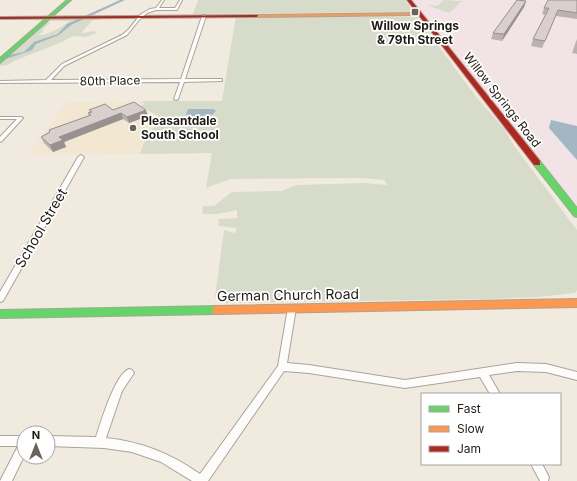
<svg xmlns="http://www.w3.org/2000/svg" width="577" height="481" viewBox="0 0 577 481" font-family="Inter,sans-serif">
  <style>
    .built { fill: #f2e7d1 }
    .industrial { fill: #f2e4e6 }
    .green { fill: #d7dcca }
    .water { fill: #a3b7c3 }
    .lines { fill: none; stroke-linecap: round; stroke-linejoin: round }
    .street-casing { stroke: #a8a49a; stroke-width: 2 }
    .fast-casing { stroke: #a8a49a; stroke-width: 2 }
    .slow-casing { stroke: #a8a49a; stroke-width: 2 }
    .jam-casing { stroke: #a8a49a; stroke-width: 2 }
    .street { fill: #fdfcfa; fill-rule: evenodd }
    .fast { fill: #63d668; fill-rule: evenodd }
    .slow { fill: #ff974d; fill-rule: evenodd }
    .jam { fill: #b3261e; fill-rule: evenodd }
    .wall { fill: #bbb2af }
    .shaded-wall { fill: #98918f }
    .building { fill: #d9cfcc; stroke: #98918f }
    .poi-dot { fill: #69645b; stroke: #fff; stroke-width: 1.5 }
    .labels { text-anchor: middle; stroke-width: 3.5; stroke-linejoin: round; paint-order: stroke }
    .far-poi-label { font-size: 12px; font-weight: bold; fill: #201c14; stroke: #fff }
    .far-street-label { font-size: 12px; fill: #201c14; stroke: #fff }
    .street-label { font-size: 14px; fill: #201c14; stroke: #fff }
  </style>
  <rect width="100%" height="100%" fill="#f1ebdf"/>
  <path class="built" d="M 222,101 L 212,153 L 28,155 L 67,102 Z"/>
  <path class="industrial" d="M 412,0 L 577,0 L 577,206 L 576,206 Z"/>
  <path class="green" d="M 198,0 L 405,0 L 414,12 L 193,14 Z
    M 443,0 L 462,1 L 449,13 L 427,5 L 438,6 Z
    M 236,16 L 417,17 L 477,98 L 505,130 L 512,143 L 577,230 L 577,290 L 575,293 L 538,297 L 489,299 L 226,303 L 215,297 L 224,230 L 235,233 L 237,228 L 219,226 L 218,219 L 237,218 L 237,210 L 217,214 L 202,214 L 203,206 L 214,206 L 232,192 L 281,191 L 296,185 L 365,183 L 387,185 L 384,180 L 361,178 L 230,179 L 206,188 L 212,153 L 140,154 L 148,132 L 155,127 L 158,116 L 141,106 L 145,104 L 141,101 L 222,101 Z
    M 102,18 L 99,20 L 93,20 L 81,33 C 87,33 91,30 98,32 L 86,37 L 73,36 L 62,42 L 14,61 L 8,65 L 0,66 L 0,64 L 47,22 L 50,23 L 43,29 L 43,32 L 38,35 C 50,35 61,27 70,21 L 50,21 L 53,19 Z"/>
  <path class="water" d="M 120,0 L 125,0 L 71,25 L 59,35 L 36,44 L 32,50 L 27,52 L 0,61 L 0,57 L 24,52 L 34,42 L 58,34 L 67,24 Z
    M 188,109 L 213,109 L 216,111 L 212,115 L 188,117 L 186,114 Z
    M 551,120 L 577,126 L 577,160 L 549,128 Z"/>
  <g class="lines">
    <g class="street-casing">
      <path id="street" d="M 162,0 L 164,0 L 159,8 L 175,8 L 180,0 L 182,0 L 177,10 L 156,10 L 147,13 L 139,20 L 127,35 L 64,66 L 51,80 L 181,79 L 202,16 L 204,15 L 206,16 L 185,79 L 222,79 L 222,81 L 184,82 L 178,99 L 176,100 L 174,99 L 180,82 L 0,83 L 0,81 L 46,80 L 62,64 L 122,35 L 128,30 L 141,14 L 150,9 L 156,8 Z
        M 0,117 L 21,117 L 23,118 L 2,141 L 0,142 L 0,137 L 17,119 L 0,119 Z
        M 81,155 L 84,157 L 3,301 L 0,302 L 0,292 L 78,157 Z
        M 292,305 L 295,306 L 296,308 L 287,363 L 309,365 L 405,380 L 517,363 L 546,364 L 577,372 L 577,380 L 546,372 L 517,371 L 489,375 L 500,394 L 490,394 L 480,377 L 405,388 L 309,373 L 284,371 L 208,481 L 192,481 L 161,462 L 132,452 L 104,448 L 48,446 L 48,436 L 96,437 C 101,422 115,374 129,369 L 132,370 L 134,373 L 122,391 L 106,438 C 142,442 170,453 200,474 L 278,366 L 288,308 L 289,306 Z
        M 0,436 L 24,436 L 24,456 L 12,481 L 0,481 L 18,446 L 0,446 Z
        M 531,464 L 542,464 L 549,477 L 548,481 L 540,481 Z"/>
    </g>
    <g class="fast-casing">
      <path id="fast" d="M 67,0 L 71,0 L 0,63 L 0,58 Z
        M 534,161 L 540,161 L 577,208 L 577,217 L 574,216 L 534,165 Z
        M 217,306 L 221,307 L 222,310 L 221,313 L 217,314 L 0,318 L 0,310 Z"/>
    </g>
    <g class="slow-casing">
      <path id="slow" d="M 420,13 L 421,15 L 257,17 L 255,16 L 257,15 Z
        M 577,299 L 577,307 L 217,314 L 213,313 L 212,310 L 213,307 L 217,306 Z"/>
    </g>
    <g class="jam-casing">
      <path id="jam" d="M 407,0 L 411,0 L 540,161 L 540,165 L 534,165 Z
        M 258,15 L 257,17 L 0,19 L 0,17 Z"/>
    </g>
    <use href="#street" class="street"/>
    <use href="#fast" class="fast"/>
    <use href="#slow" class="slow"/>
    <use href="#jam" class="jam"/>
  </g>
  <path class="wall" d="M 577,0 L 577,19 L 556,16 L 542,48 L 531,46 L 533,39 L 546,15 L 542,14 L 544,8 Z
    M 526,1 L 524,7 L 502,41 L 491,39 L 493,33 Z
    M 577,39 L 577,54 L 572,53 Z
    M 89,110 L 113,110 L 148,116 L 129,123 L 123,119 L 64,142 L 66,147 L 53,152 L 44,143 L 41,137 L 49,132 L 49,130 L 89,116 L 88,113 L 90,113 Z"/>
  <path class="shaded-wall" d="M 526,1 L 524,7 L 502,41 L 504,34 Z
    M 146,110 L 148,116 L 129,123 L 127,117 Z
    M 121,113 L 123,119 L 64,142 L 66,147 L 53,152 L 50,145 L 59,137 Z"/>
  <path class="building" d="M 517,0 L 526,1 L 504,34 L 493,33 Z
    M 548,0 L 577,0 L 577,13 L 558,10 L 545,41 L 533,39 L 549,8 L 544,8 Z
    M 134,102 L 146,110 L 127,117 L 121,113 L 59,137 L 63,140 L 50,145 L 41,137 L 50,132 L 49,130 L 91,115 L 88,113 L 92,112 L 89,110 L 105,104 L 113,110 Z"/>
  <g class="poi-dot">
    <rect x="411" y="8" width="8" height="8" rx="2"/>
    <circle cx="133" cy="128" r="4"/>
  </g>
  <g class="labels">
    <g class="far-poi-label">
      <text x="415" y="30">Willow Springs<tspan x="415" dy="14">&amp; 79th Street</tspan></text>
      <text x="141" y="125" text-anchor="start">Pleasantdale<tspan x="141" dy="14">South School</tspan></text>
    </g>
    <g class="far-street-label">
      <text transform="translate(110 81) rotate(-1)" y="4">80th Place</text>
      <text transform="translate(502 100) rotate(52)" y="4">Willow Springs Road</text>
    </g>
    <g class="street-label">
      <text transform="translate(41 228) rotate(-60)" y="5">School Street</text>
      <text transform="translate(288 295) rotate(-1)" y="5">German Church Road</text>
    </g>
  </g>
  <rect x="421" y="393" width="140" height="72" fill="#ffffff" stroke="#a6a4a1"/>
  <rect x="429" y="406" width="20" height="6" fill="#63d668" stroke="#a6a4a1"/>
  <text x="457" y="413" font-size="12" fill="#201c14">Fast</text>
  <rect x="429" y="426" width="20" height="6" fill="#ff974d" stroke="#a6a4a1"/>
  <text x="457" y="433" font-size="12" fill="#201c14">Slow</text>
  <rect x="429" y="446" width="20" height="6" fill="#b3261e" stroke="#a6a4a1"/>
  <text x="457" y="453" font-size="12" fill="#201c14">Jam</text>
  <g transform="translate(36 445)"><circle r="19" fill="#ffffff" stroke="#a6a4a1"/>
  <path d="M0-3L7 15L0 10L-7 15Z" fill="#69645b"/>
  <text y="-6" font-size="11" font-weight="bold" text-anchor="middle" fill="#201c14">N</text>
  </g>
</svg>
